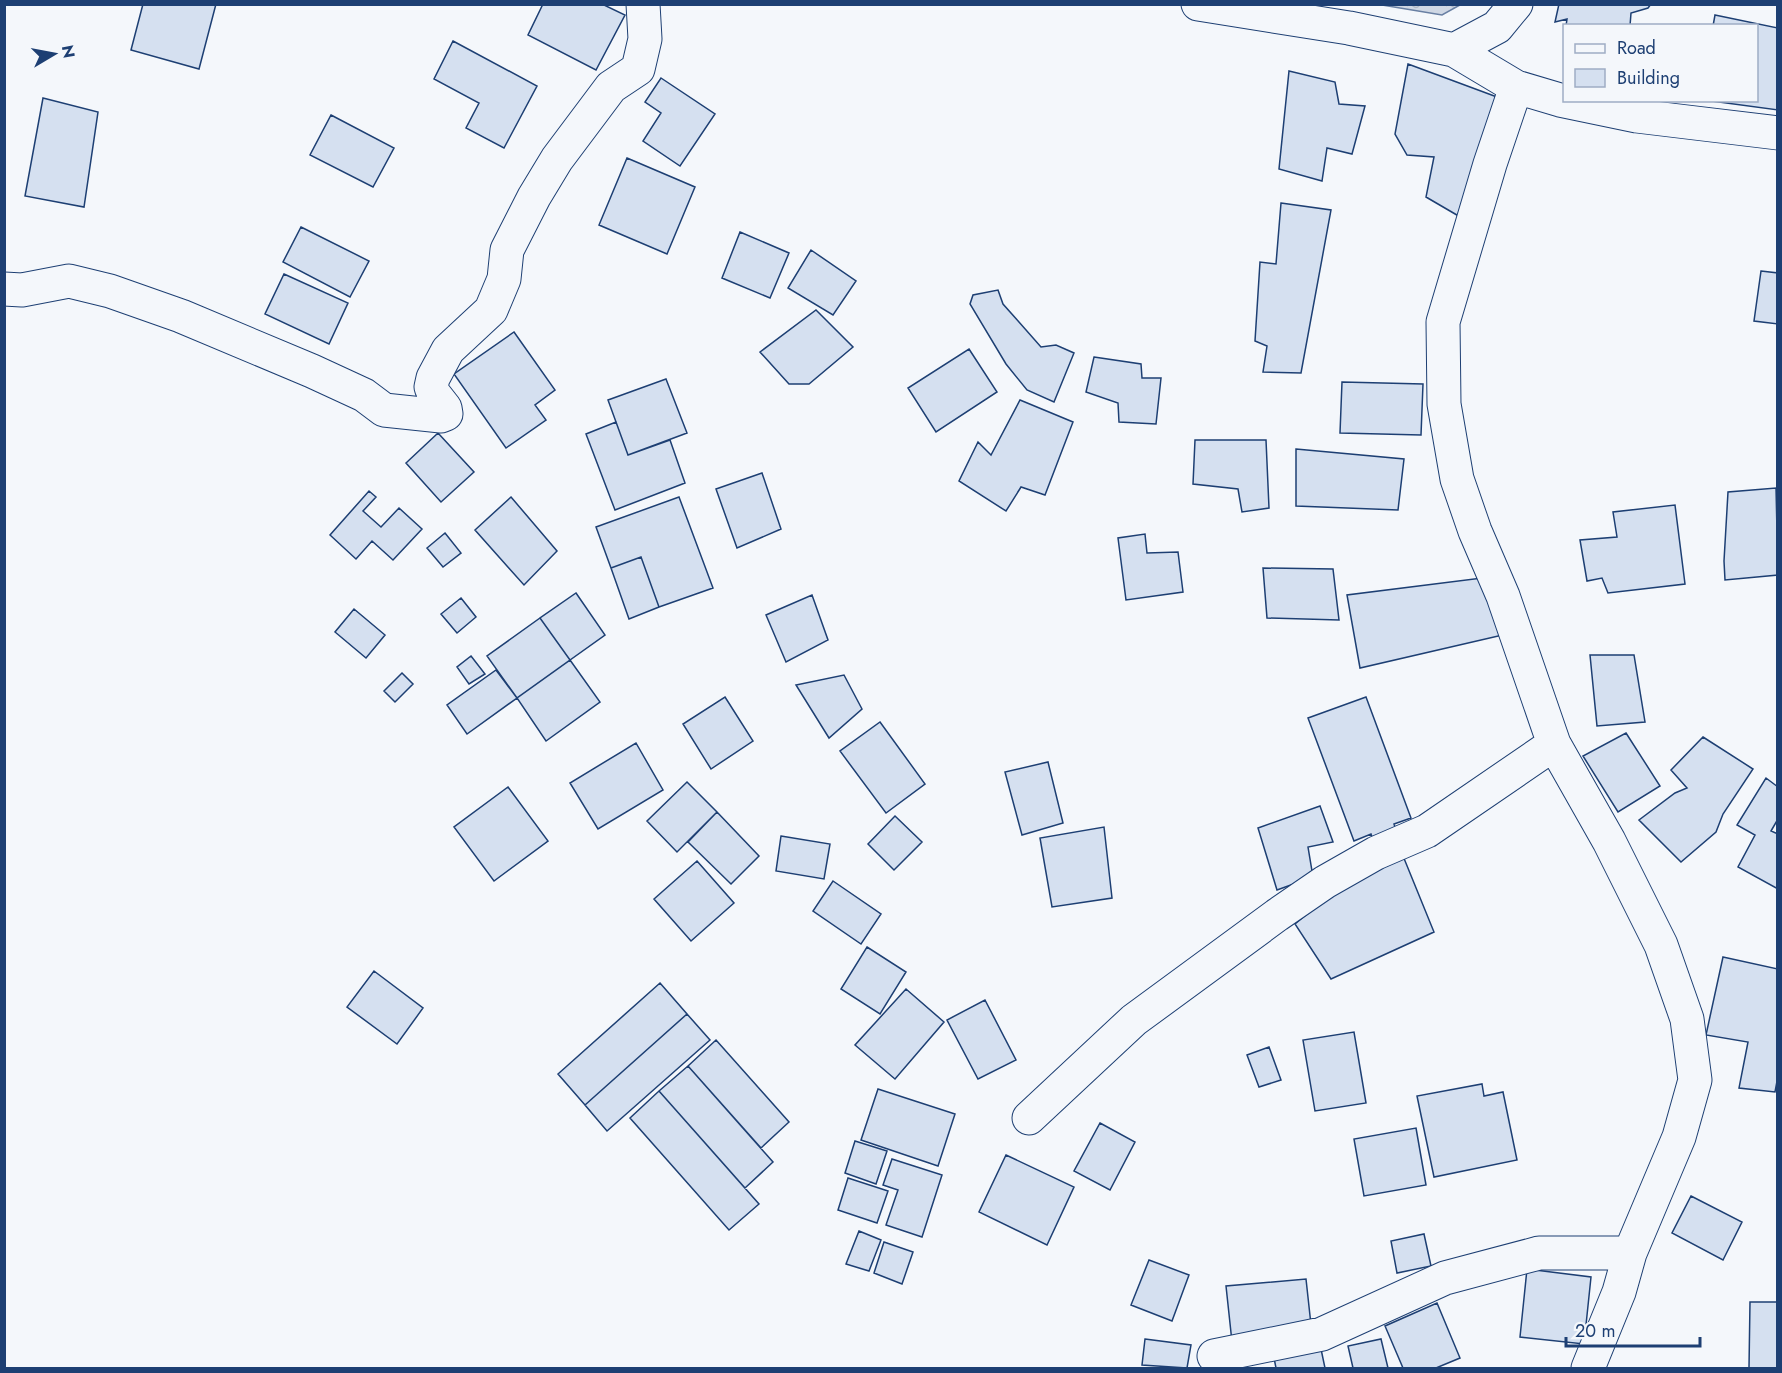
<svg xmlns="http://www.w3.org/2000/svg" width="1782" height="1373" viewBox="0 0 1782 1373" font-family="Jost,sans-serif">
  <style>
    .water { fill: url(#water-ripples); stroke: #687fa3; stroke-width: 1.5 }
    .building { fill: #d5e0f0; stroke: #1d3f73; stroke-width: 1.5 }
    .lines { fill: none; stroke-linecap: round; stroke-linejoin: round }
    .minor-casing { stroke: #1d3f73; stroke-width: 35 }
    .minor { stroke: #f4f7fb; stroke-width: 33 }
  </style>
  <defs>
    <pattern id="water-ripples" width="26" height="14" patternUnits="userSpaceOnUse" patternTransform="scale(1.5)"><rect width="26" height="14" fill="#cfd7e4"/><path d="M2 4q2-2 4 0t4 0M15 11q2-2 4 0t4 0" fill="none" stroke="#b1bac7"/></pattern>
  </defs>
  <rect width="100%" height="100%" fill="#f4f7fb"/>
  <path class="water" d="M 1382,5 L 1460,5 L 1442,15 Z"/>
  <path class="building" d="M 143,4 L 216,4 L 199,69 L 131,50 Z
    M 543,4 L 602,4 L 625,15 L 596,70 L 528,35 Z
    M 1559,4 L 1651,4 L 1648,8 L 1631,13 L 1630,26 L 1566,26 L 1567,19 L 1555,22 Z
    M 1715,15 L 1778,28 L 1778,110 L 1704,100 L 1756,100 L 1756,26 L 1713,26 Z
    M 453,41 L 537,86 L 504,148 L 466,128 L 479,103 L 434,79 Z
    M 1408,64 L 1497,97 L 1462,218 L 1426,197 L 1434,157 L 1407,155 L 1395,134 Z
    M 1289,71 L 1335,82 L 1339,104 L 1365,106 L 1352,154 L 1327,148 L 1322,181 L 1279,169 Z
    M 661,78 L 715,114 L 680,166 L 643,141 L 661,113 L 645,102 Z
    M 43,98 L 98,112 L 84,207 L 25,196 Z
    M 331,115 L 394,148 L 373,187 L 310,155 Z
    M 627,158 L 695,187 L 667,254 L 599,225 Z
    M 1281,203 L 1331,210 L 1301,373 L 1263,372 L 1267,346 L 1255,341 L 1260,262 L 1276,264 Z
    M 301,227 L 369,261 L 350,297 L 283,262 Z
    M 740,232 L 789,253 L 770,298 L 722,278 Z
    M 811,250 L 856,281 L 833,315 L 788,288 Z
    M 1761,271 L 1778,273 L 1778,324 L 1754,321 Z
    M 284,274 L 348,303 L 329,344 L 265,314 Z
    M 998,290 L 1003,304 L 1041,347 L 1056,345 L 1074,353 L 1054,402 L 1027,390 L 1006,364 L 970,304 L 973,295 Z
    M 816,310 L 853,347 L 809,384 L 789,384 L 760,352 Z
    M 514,332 L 555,390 L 535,405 L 546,420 L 506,448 L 454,374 Z
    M 969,349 L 997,392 L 936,432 L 908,388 Z
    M 1094,357 L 1141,364 L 1142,378 L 1161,378 L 1156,424 L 1119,422 L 1118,403 L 1086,392 Z
    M 666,379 L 687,433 L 628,455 L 608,400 Z
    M 1342,382 L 1423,384 L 1421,435 L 1340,433 Z
    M 1020,400 L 1073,422 L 1045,495 L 1021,487 L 1006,511 L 959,481 L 978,442 L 991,455 Z
    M 616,422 L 628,455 L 670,440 L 685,483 L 615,510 L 586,434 Z
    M 438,433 L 474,472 L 441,502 L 406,463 Z
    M 1195,440 L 1266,440 L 1269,508 L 1242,512 L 1238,489 L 1193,484 Z
    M 1296,449 L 1404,459 L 1398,510 L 1296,506 Z
    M 762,473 L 781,529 L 737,548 L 716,489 Z
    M 1776,488 L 1778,575 L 1725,580 L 1724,561 L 1728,492 Z
    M 369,491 L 376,497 L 363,511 L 381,527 L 399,508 L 422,529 L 393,560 L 372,541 L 356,559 L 330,535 Z
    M 511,497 L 557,551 L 524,585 L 475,530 Z
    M 679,497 L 713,588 L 659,607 L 641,557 L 611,568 L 596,527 Z
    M 1675,505 L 1685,584 L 1608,593 L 1602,578 L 1587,581 L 1580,540 L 1617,537 L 1613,512 Z
    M 445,533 L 461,553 L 443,567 L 427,548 Z
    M 1145,534 L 1147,553 L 1178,552 L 1183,592 L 1126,600 L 1118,538 Z
    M 641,557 L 659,607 L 629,619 L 611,568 Z
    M 1263,568 L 1333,569 L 1339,620 L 1267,618 Z
    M 1482,578 L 1507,634 L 1360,668 L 1347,595 Z
    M 576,593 L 605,635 L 570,660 L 540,618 Z
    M 812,595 L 828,640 L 786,662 L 766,615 Z
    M 461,598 L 476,617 L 457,633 L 441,614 Z
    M 354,609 L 385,635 L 366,658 L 335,632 Z
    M 540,618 L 570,660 L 517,698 L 487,656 Z
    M 1590,655 L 1634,655 L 1645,722 L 1597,726 Z
    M 471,656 L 485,674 L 469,684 L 457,667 Z
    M 570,660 L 600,702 L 546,741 L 517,698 Z
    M 496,670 L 517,698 L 467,734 L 447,705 Z
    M 402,673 L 413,684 L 395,702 L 384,691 Z
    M 844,675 L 862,709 L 829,738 L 796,685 Z
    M 725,697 L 753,741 L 711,769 L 683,724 Z
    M 1366,697 L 1411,818 L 1394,824 L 1397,834 L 1374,843 L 1371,834 L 1354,841 L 1308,718 Z
    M 880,722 L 925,784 L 886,813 L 840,751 Z
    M 1626,733 L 1660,786 L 1618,812 L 1583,756 Z
    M 1703,737 L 1753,769 L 1723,814 L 1716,832 L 1681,862 L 1639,820 L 1675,793 L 1687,788 L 1671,770 Z
    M 636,743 L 663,790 L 598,829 L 570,783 Z
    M 1048,762 L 1063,823 L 1022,835 L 1005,772 Z
    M 1766,778 L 1778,787 L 1778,819 L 1771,831 L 1778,834 L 1778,889 L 1738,867 L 1755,835 L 1737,825 Z
    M 687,782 L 717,812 L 677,852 L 647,821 Z
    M 508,787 L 548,841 L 494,881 L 454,827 Z
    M 1320,806 L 1333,842 L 1308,847 L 1313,877 L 1277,890 L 1258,828 Z
    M 717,812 L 759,856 L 731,884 L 688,842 Z
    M 895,816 L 922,842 L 894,870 L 868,844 Z
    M 1104,827 L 1112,898 L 1052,907 L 1040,838 Z
    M 781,836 L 830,844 L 824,879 L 776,871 Z
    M 1401,851 L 1434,932 L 1331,979 L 1295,924 L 1353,876 Z
    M 697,861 L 734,903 L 691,941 L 654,899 Z
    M 833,881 L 881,914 L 861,944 L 813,911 Z
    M 867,947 L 906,972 L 880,1014 L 841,989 Z
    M 1723,957 L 1778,969 L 1778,1076 L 1775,1092 L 1739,1088 L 1748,1042 L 1706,1035 Z
    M 374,971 L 423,1008 L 397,1044 L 347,1007 Z
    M 660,983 L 687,1014 L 585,1105 L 558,1074 Z
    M 906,989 L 944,1022 L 895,1079 L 855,1045 Z
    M 985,1000 L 1016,1060 L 978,1079 L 947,1020 Z
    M 687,1014 L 710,1040 L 607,1131 L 585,1105 Z
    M 1354,1032 L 1366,1103 L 1315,1111 L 1303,1040 Z
    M 716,1040 L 789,1122 L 761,1148 L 688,1066 Z
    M 1269,1047 L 1281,1080 L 1259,1087 L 1247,1055 Z
    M 688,1066 L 773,1162 L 745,1188 L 659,1091 Z
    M 1482,1084 L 1484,1096 L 1503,1092 L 1517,1160 L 1434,1177 L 1417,1096 Z
    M 878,1089 L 955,1114 L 938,1166 L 861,1140 Z
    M 659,1091 L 759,1204 L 729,1230 L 630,1118 Z
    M 1100,1123 L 1135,1142 L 1110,1190 L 1074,1171 Z
    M 1416,1128 L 1426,1185 L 1364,1196 L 1354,1139 Z
    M 855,1141 L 887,1151 L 876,1184 L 845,1173 Z
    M 1006,1155 L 1074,1187 L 1047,1245 L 979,1212 Z
    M 892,1159 L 942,1175 L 922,1237 L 886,1225 L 898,1190 L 883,1185 Z
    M 848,1178 L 888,1191 L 877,1223 L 838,1210 Z
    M 1691,1196 L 1742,1222 L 1723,1260 L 1672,1233 Z
    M 859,1231 L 881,1240 L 869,1271 L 846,1264 Z
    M 1424,1234 L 1431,1266 L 1397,1273 L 1391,1241 Z
    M 884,1242 L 913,1252 L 902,1284 L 874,1273 Z
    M 1149,1260 L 1189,1275 L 1172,1321 L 1131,1305 Z
    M 1527,1269 L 1591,1277 L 1584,1344 L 1520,1337 Z
    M 1306,1279 L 1312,1334 L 1232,1342 L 1226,1286 Z
    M 1750,1302 L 1778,1302 L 1778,1368 L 1749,1368 Z
    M 1437,1303 L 1460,1358 L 1436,1368 L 1403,1368 L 1385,1326 Z
    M 1145,1339 L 1191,1345 L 1187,1368 L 1142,1365 Z
    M 1381,1339 L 1388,1368 L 1353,1368 L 1348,1346 Z
    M 1321,1349 L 1325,1368 L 1276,1368 L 1274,1358 Z"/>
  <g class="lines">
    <g class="minor-casing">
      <path id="minor" d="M 1198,4 L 1349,28 L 1454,50 L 1516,87 L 1560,100 L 1637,116 L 1778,133
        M 1454,50 L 1497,27 L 1516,4
        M 1516,87 L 1490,164 L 1443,322 L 1444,404 L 1457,479 L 1475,531 L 1503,596 L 1554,744 L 1609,841 L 1661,945 L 1687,1019 L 1695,1080 L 1679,1137 L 1630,1253 L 1619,1292 L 1588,1368
        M 4,289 L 22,290 L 69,281 L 110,291 L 181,316 L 312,371 L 364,395 L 384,410 L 441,416 L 446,414 L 445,408 L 434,394 L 431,387 L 433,378 L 448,350 L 491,310 L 504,279 L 507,250 L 534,197 L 557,159 L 611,87 L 638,69 L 645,39 L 643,4
        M 1029,1118 L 1134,1020 L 1277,915 L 1325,882 L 1376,853 L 1427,831 L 1554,744
        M 1214,1356 L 1322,1334 L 1445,1278 L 1539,1253 L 1630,1253"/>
    </g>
    <use href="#minor" class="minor"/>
  </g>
  <rect width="1782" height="1373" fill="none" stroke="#1d3f73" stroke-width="12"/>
  <rect x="1563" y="24" width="195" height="78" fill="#f4f7fb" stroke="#9eadc5" stroke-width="1.5"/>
  <rect x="1575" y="44" width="30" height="9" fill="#f4f7fb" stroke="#9eadc5" stroke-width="1.5"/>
  <text x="1617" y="54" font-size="18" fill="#1d3f73">Road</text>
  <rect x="1575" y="69" width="30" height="18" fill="#d5e0f0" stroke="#9eadc5" stroke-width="1.5"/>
  <text x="1617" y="84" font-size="18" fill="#1d3f73">Building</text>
  <g transform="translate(54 54) rotate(80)" stroke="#f4f7fb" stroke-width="4.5" paint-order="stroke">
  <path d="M0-4.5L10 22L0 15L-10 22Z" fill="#1d3f73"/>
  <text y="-9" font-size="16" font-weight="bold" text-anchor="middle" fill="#1d3f73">N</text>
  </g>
  <path d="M1566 1337v9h134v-9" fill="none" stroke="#1d3f73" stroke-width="3"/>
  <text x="1575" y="1337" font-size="18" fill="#1d3f73" stroke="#f4f7fb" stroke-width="4.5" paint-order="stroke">20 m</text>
</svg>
